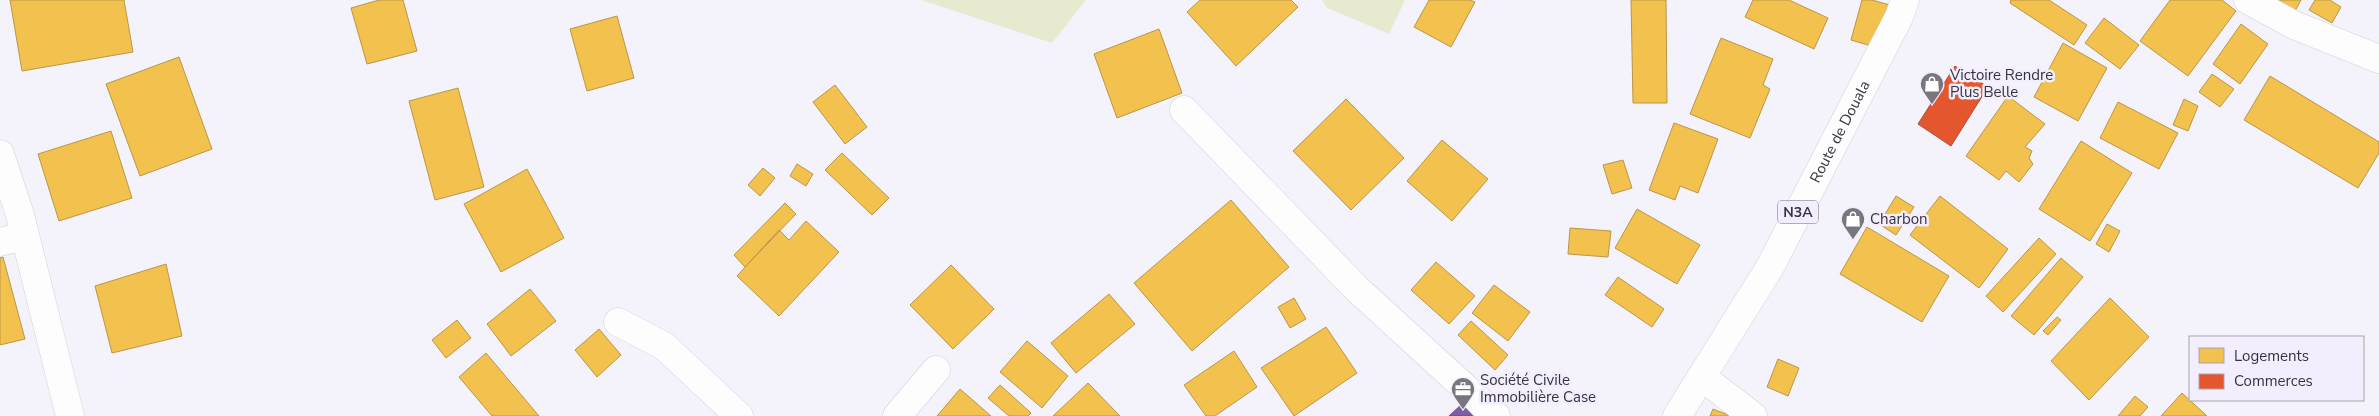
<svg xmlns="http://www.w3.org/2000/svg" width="2379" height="416" viewBox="0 0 2379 416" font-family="'Nunito Sans',sans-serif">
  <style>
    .green { fill: #e8ead0 }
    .homes { fill: #f2c14e; stroke: #ba9649 }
    .shops { fill: #e4572e; stroke: #b04c32 }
    .offices { fill: #7b5ea7; stroke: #675187 }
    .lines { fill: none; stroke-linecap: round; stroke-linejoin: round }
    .street-casing { stroke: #d2d0d8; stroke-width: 29 }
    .highway-casing { stroke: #d2d0d8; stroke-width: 29 }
    .street { stroke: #fdfdfe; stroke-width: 28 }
    .highway { stroke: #fdfdfe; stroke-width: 28 }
    .labels { text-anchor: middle; stroke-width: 5; stroke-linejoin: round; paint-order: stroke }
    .shield { fill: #f3eefd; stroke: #6f6b77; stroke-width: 1 }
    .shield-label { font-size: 14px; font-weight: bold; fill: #37333d }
    .poi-label { font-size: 15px; fill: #37333d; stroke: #f3eefd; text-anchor: start }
    .street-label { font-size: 15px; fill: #37333d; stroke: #f3eefd }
  </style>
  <rect width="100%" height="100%" fill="#f4f2fa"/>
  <path class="green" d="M 921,0 L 1086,0 L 1052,43 Z
    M 1322,0 L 1405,0 L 1389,34 L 1327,8 Z"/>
  <path class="homes" d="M 10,0 L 124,0 L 133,52 L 22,71 Z
    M 379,0 L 403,0 L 417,51 L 367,64 L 351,8 Z
    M 1200,0 L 1291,0 L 1298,7 L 1236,66 L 1187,12 Z
    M 1429,0 L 1470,0 L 1475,2 L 1451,47 L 1414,27 Z
    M 1631,0 L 1666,0 L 1667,103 L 1633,103 Z
    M 1753,0 L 1789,0 L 1828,18 L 1814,49 L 1745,17 Z
    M 1862,0 L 1872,0 L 1890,5 L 1878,48 L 1851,40 Z
    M 2011,0 L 2049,0 L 2087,25 L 2074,45 L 2010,3 Z
    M 2170,0 L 2222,0 L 2236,11 L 2188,76 L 2140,41 Z
    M 2274,0 L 2301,0 L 2295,11 Z
    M 2315,0 L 2330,0 L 2341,7 L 2332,23 L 2309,10 Z
    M 617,16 L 634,78 L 587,91 L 570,29 Z
    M 2104,18 L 2139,45 L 2120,69 L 2085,43 Z
    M 2241,24 L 2268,44 L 2240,84 L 2213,64 Z
    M 1159,29 L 1182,93 L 1117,118 L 1094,54 Z
    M 1721,38 L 1773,59 L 1763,85 L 1770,89 L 1750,138 L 1690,114 Z
    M 2063,43 L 2107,68 L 2078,121 L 2034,97 Z
    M 179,57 L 212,149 L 140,176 L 106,84 Z
    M 2212,74 L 2234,89 L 2220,107 L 2199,92 Z
    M 2270,76 L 2379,142 L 2379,153 L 2358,188 L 2244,120 Z
    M 835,85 L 867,127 L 845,144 L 813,102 Z
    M 458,88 L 484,187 L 435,200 L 409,101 Z
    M 2008,96 L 2045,124 L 2025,147 L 2032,151 L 2029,158 L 2033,164 L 2019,182 L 2006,171 L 1999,180 L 1966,156 Z
    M 1346,99 L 1404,158 L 1351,210 L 1293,151 Z
    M 2184,99 L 2198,106 L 2188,131 L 2173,125 Z
    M 2118,102 L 2178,133 L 2159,169 L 2100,138 Z
    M 1674,123 L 1718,139 L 1698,193 L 1680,186 L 1675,200 L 1649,190 Z
    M 111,131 L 132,198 L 59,221 L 38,154 Z
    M 1442,140 L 1488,179 L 1452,221 L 1407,181 Z
    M 2081,141 L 2132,173 L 2090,241 L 2039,209 Z
    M 842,153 L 889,198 L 872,215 L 825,170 Z
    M 1623,160 L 1632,188 L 1612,194 L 1603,165 Z
    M 797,164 L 813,174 L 806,186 L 790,176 Z
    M 763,168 L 775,178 L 760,196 L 748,185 Z
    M 527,169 L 564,238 L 501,272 L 464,204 Z
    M 1896,196 L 1914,207 L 1896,235 L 1879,224 Z
    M 1940,196 L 2008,249 L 1979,288 L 1910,235 Z
    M 1231,200 L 1289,267 L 1192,351 L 1134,283 Z
    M 785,203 L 796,214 L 745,267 L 734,255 Z
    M 1637,209 L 1700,245 L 1677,284 L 1615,248 Z
    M 806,221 L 839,252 L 779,316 L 737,276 L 779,230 L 789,240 Z
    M 2107,224 L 2120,231 L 2109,252 L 2096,244 Z
    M 1867,227 L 1949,276 L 1922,322 L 1840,274 Z
    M 1570,228 L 1611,231 L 1608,257 L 1568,254 Z
    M 2039,238 L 2056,254 L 2003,312 L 1986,296 Z
    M 3,257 L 25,339 L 0,345 L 0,258 Z
    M 2061,258 L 2083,277 L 2034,335 L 2011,316 Z
    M 1436,262 L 1475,296 L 1449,324 L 1411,290 Z
    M 166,264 L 182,336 L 112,353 L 95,286 Z
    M 951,265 L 994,309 L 953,349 L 910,305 Z
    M 1618,277 L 1664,309 L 1652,327 L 1605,295 Z
    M 1494,285 L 1530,312 L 1508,341 L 1472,313 Z
    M 530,289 L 556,321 L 511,356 L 487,324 Z
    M 1109,294 L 1135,324 L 1076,373 L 1051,343 Z
    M 1294,298 L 1306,319 L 1290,328 L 1278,307 Z
    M 2110,298 L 2149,337 L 2089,400 L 2051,361 Z
    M 2057,317 L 2061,320 L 2048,335 L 2043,331 Z
    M 457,320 L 471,338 L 446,358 L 432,340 Z
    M 1471,321 L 1508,355 L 1495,370 L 1458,335 Z
    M 1326,327 L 1357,373 L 1294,416 L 1261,368 Z
    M 599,329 L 621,355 L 597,377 L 575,350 Z
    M 1027,341 L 1068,376 L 1042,408 L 1000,372 Z
    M 1234,351 L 1257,387 L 1215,416 L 1206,416 L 1184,385 Z
    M 486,353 L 539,416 L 492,416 L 459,377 Z
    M 1778,359 L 1799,368 L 1788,396 L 1767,387 Z
    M 1088,383 L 1120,416 L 1053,416 Z
    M 1000,385 L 1031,413 L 1028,416 L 1009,416 L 988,398 Z
    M 960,389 L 991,416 L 937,416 Z
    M 2182,393 L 2207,416 L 2161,416 Z
    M 2135,396 L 2148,407 L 2140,416 L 2118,416 Z
    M 1713,409 L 1731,416 L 1710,416 Z"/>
  <path class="shops" d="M 1955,66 L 1988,87 L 1951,146 L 1918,124 Z"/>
  <path class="offices" d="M 1462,404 L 1473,416 L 1449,416 Z"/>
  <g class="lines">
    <g class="street-casing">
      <path id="street" d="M 2248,0 L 2294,25 L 2379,59
        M 1184,110 L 1356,288 L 1496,416
        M 0,154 L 20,215 L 70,416
        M 0,242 L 25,236
        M 618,322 L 664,346 L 739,416
        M 1702,377 L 1753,416
        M 897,416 L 936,370"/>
    </g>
    <g class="highway-casing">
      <g id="highway">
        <path id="s1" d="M 1677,416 L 1770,267 L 1899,17 L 1905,0"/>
      </g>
    </g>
    <use href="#street" class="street"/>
    <use href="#highway" class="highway"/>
  </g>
  <defs>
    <g id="shop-pin" transform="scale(1.25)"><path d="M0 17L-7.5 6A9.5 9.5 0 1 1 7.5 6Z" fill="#79767f" stroke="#f3eefd"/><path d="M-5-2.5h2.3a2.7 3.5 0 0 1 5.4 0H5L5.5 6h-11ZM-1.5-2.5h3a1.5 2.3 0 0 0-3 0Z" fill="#fff"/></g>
    <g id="office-pin" transform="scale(1.25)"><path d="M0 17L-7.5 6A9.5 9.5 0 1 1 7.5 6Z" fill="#79767f" stroke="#f3eefd"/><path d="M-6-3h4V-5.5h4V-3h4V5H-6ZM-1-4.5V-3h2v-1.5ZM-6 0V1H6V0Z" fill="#fff"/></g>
  </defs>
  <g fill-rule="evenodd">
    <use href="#shop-pin" x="1932" y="84"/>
    <use href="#shop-pin" x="1853" y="219"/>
    <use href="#office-pin" x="1463" y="389"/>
  </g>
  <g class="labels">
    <rect class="shield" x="1778" y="200.5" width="40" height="23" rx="4"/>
    <g class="shield-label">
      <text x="1798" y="217">N3A</text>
    </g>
    <g class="poi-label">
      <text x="1950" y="80">Victoire Rendre<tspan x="1950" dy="17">Plus Belle</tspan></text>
      <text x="1870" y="224">Charbon</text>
      <text x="1480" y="385">Société Civile<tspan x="1480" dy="17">Immobilière Case</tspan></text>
    </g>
    <g class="street-label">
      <text dy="5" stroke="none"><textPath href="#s1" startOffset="328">Route de Douala</textPath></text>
    </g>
  </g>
  <rect x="2189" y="336" width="175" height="65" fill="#f3eefd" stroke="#a8a3b0"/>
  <rect x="2199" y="348" width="25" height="15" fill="#f2c14e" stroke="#a8a3b0"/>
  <text x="2234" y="361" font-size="15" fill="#37333d">Logements</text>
  <rect x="2199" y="374" width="25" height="15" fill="#e4572e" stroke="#a8a3b0"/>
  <text x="2234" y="386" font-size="15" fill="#37333d">Commerces</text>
</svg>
